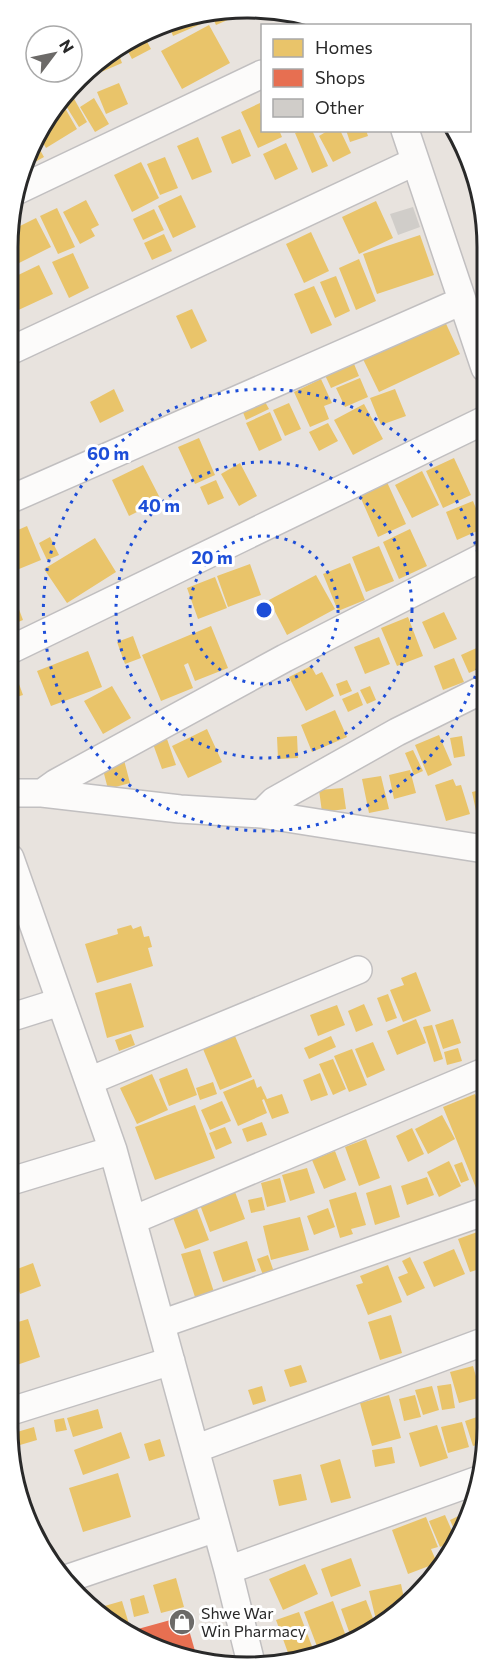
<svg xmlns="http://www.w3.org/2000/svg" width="495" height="1675" viewBox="0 0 495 1675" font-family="Commissioner,sans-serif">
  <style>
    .homes { fill: #e9c46a }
    .shops { fill: #e76f51 }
    .building { fill: #d0cdc9 }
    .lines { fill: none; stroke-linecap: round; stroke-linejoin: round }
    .street-casing { stroke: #c1bfc0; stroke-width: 30 }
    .street { stroke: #fcfbfa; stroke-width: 27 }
    .ring { fill: none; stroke: #1d4ed8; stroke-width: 3; stroke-dasharray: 3 6 }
    .labels { text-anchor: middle; stroke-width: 6; stroke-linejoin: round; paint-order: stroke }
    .poi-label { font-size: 16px; fill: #292929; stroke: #fff; text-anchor: start }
    .rim { fill: none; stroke: #292929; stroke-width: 3 }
    .centre { fill: #1d4ed8; stroke: #fff; stroke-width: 3 }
    .ring-label { font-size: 18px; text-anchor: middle; font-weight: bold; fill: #1d4ed8; stroke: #fff; stroke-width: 6; stroke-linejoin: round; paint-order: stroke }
  </style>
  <rect width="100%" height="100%" fill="#e8e3de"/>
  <path class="homes" d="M 210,12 L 246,12 L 216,25 Z
    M 197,14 L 201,24 L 173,36 L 169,25 Z
    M 209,25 L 230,63 L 182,89 L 161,51 Z
    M 144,36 L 151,49 L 132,59 L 124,44 Z
    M 116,47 L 122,63 L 99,73 L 96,66 Z
    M 119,83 L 128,104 L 106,114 L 97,92 Z
    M 72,95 L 87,122 L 79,127 L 63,101 Z
    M 94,98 L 109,124 L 95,132 L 80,107 Z
    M 61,101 L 77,129 L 46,148 L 39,136 L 48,114 Z
    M 260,103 L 262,130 L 279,130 L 282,137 L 258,148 L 241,112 Z
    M 240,129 L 251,156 L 232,164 L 221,137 Z
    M 302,130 L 312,130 L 328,166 L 312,173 L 295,133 Z
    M 329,130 L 340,130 L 351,153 L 333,162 L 319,136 Z
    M 346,130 L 366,130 L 368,136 L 350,142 Z
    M 198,137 L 212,172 L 192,180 L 177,146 Z
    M 36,143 L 44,157 L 26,167 Z
    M 286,143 L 298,169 L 275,180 L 263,154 Z
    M 165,157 L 178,188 L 160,195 L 147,164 Z
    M 141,162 L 159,198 L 132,212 L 114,175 Z
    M 181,195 L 196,227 L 173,238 L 158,206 Z
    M 86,200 L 99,225 L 91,229 L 95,236 L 80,244 L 63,212 Z
    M 376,201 L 393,238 L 359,254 L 342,217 Z
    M 57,208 L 75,247 L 58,254 L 40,216 Z
    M 154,209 L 164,230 L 143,240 L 133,219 Z
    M 36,218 L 51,247 L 13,266 L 12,230 Z
    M 311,232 L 329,271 L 304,283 L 286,244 Z
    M 164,234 L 172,251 L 152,260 L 144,243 Z
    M 420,235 L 434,275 L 377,294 L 363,254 Z
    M 73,253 L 89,288 L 69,298 L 52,262 Z
    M 359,259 L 376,301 L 356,310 L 339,268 Z
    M 39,265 L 53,294 L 12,313 L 12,278 Z
    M 336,276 L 350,311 L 335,318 L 320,282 Z
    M 314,286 L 332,325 L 311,334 L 294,294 Z
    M 192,309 L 207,341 L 191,349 L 176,316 Z
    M 442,315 L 460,354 L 379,392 L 360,353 Z
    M 352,359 L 359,376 L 331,388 L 323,371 Z
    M 360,378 L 368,397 L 345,407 L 336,388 Z
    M 321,379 L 332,403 L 324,406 L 329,419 L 310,427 L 294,392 Z
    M 114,389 L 124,411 L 100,423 L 90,402 Z
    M 395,389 L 406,416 L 381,425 L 370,398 Z
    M 264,400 L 269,409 L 246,420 L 242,410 Z
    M 289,403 L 301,429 L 285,436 L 273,410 Z
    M 364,404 L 383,439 L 353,455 L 334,420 Z
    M 270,412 L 282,440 L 259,451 L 246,423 Z
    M 328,423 L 338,441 L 319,451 L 309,432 Z
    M 199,438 L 215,475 L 195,484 L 178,447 Z
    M 454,458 L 471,495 L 443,508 L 426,471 Z
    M 240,463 L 257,496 L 239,506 L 221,474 Z
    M 143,465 L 161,500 L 129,516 L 112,480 Z
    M 422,471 L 439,505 L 412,518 L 395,485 Z
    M 216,480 L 224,498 L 208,505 L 200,487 Z
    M 387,482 L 406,524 L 378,537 L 359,494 Z
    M 485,488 L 485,520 L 484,520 L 476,490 Z
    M 473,501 L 484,528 L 457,540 L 446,512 Z
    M 27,526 L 41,560 L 19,569 L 11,550 L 11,533 Z
    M 410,529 L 427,566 L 399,579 L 383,542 Z
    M 50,537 L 59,555 L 47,560 L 39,543 Z
    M 95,538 L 116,572 L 67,603 L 44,569 Z
    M 379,546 L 394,581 L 366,592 L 352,557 Z
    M 350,563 L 365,600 L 338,611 L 323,574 Z
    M 250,564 L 261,595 L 228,607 L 217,576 Z
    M 316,575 L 335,609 L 287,635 L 269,600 Z
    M 215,577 L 227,608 L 198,619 L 187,588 Z
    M 11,588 L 23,620 L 11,625 Z
    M 444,612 L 457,639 L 434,649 L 422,622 Z
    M 408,617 L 423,656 L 397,666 L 381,628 Z
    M 211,626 L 228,668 L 195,681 L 188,663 L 184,665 L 193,688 L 161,701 L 142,655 Z
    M 133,636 L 141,658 L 125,664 L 117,642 Z
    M 379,637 L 390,664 L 365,674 L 354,647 Z
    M 481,646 L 485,666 L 469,673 L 461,655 Z
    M 88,651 L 102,687 L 51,706 L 37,671 Z
    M 454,658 L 464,682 L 443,690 L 434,666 Z
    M 311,666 L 316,675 L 322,672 L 334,696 L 306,711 L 289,677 Z
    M 15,673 L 23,695 L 10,699 L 10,674 Z
    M 347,680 L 352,691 L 340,696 L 336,684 Z
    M 112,686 L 131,718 L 103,734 L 84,701 Z
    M 370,686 L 376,700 L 367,704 L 360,690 Z
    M 358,692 L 363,705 L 348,712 L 342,699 Z
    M 335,710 L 347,737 L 312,752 L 301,725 Z
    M 207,729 L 222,762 L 188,778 L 172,746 Z
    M 439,735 L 452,765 L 428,776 L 415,745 Z
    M 297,736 L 298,758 L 278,759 L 277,737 Z
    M 462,736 L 465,756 L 454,758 L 450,738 Z
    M 167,739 L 176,765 L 162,769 L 153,744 Z
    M 413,750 L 423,771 L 414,775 L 405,753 Z
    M 124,760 L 130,783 L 108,789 L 102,766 Z
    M 410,770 L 416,793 L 394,799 L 389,775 Z
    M 381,776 L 389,809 L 369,813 L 362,779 Z
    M 453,779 L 456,786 L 461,785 L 470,814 L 446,821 L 435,785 Z
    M 343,788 L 346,809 L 322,812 L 319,790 Z
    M 484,789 L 484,824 L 479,825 L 472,792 Z
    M 131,925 L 133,929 L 141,926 L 144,937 L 149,936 L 152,947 L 148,948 L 153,966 L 97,983 L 85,944 L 118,934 L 117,929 Z
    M 416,972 L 431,1011 L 403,1022 L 390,990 L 404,985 L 401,978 Z
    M 131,983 L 144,1027 L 107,1038 L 95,993 Z
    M 388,994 L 397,1018 L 386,1022 L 377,998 Z
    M 364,1004 L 373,1025 L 356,1032 L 348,1011 Z
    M 337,1005 L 345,1025 L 318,1036 L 310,1015 Z
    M 416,1019 L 426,1043 L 397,1055 L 387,1031 Z
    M 453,1019 L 461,1043 L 443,1049 L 435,1025 Z
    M 432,1025 L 443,1059 L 434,1062 L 423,1027 Z
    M 131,1034 L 135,1045 L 119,1051 L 115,1040 Z
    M 235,1036 L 252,1077 L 220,1090 L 203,1049 Z
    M 331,1036 L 336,1047 L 309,1059 L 304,1048 Z
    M 373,1042 L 385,1070 L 367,1078 L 355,1049 Z
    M 458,1048 L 462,1061 L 447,1065 L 444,1052 Z
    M 352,1049 L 367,1085 L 349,1092 L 334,1056 Z
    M 333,1059 L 346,1089 L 333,1095 L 319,1064 Z
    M 187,1068 L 197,1095 L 169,1106 L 159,1079 Z
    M 320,1073 L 328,1095 L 311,1101 L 303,1080 Z
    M 152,1074 L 168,1110 L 137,1124 L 120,1088 Z
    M 254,1079 L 257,1088 L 261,1086 L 267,1099 L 282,1094 L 289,1113 L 272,1119 L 264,1099 L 262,1100 L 267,1113 L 238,1126 L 223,1092 Z
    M 213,1082 L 217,1094 L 200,1100 L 196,1088 Z
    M 475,1094 L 479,1103 L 484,1101 L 483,1185 L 476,1188 L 443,1107 Z
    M 222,1101 L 231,1121 L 210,1130 L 201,1110 Z
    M 195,1105 L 215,1158 L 155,1180 L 135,1127 Z
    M 442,1115 L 455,1139 L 428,1154 L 415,1129 Z
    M 262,1122 L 267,1135 L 247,1142 L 242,1129 Z
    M 225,1127 L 232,1143 L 216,1150 L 209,1133 Z
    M 412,1128 L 424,1154 L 408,1162 L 396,1136 Z
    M 366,1139 L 380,1178 L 359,1186 L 345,1147 Z
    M 335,1151 L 346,1180 L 324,1189 L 312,1160 Z
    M 449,1161 L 461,1186 L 439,1197 L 427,1172 Z
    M 462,1162 L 469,1180 L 461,1183 L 454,1165 Z
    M 307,1168 L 315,1193 L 290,1201 L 282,1175 Z
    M 427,1177 L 434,1195 L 407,1205 L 401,1186 Z
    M 280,1178 L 286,1202 L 267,1207 L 261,1183 Z
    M 231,1181 L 245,1219 L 210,1232 L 196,1194 Z
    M 391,1185 L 400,1217 L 375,1225 L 366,1193 Z
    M 356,1192 L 366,1225 L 351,1229 L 353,1234 L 340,1238 L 329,1200 Z
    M 262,1197 L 265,1210 L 251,1213 L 248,1200 Z
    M 193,1198 L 209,1240 L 185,1249 L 169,1207 Z
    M 328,1208 L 335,1227 L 314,1235 L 307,1216 Z
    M 300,1217 L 309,1250 L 271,1260 L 263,1226 Z
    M 480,1231 L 483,1241 L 483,1268 L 470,1272 L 458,1239 Z
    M 247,1241 L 256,1271 L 223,1282 L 213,1252 Z
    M 200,1249 L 214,1292 L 195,1297 L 181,1254 Z
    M 454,1249 L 465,1274 L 434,1287 L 423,1262 Z
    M 268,1255 L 274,1272 L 263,1275 L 257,1259 Z
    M 410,1257 L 425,1288 L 407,1296 L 398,1277 L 408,1273 L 402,1261 Z
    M 33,1263 L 41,1286 L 20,1294 L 12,1271 Z
    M 388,1265 L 402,1302 L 368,1315 L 356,1285 L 363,1283 L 360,1276 Z
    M 391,1315 L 402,1353 L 380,1360 L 368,1322 Z
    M 28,1319 L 40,1357 L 11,1367 L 8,1357 L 8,1325 Z
    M 301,1365 L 307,1382 L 290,1387 L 284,1370 Z
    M 473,1366 L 482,1397 L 459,1403 L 450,1372 Z
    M 451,1384 L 455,1408 L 442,1410 L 437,1386 Z
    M 262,1386 L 266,1401 L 253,1405 L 248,1390 Z
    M 432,1386 L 439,1410 L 423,1415 L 415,1390 Z
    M 389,1395 L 401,1438 L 372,1446 L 360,1403 Z
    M 415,1395 L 421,1417 L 404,1421 L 399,1399 Z
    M 98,1409 L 103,1428 L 73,1437 L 67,1418 Z
    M 483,1415 L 483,1443 L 473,1446 L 465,1421 Z
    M 64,1418 L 67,1430 L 56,1432 L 54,1420 Z
    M 462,1422 L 469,1447 L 448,1453 L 441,1427 Z
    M 437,1425 L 448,1458 L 420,1467 L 409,1433 Z
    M 34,1427 L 37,1440 L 20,1445 L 17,1432 Z
    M 121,1432 L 130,1458 L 83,1475 L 74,1450 Z
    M 160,1439 L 165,1456 L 149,1461 L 144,1444 Z
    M 392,1447 L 395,1463 L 375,1467 L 372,1450 Z
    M 340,1459 L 351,1498 L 331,1503 L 320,1465 Z
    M 118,1473 L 131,1517 L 83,1532 L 69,1488 Z
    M 301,1474 L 307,1500 L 279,1506 L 273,1480 Z
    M 467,1512 L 465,1518 L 457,1536 L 450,1520 Z
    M 445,1515 L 456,1540 L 440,1547 L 429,1521 Z
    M 426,1517 L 438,1547 L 431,1549 L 437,1563 L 408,1574 L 392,1530 Z
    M 39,1521 L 46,1548 L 44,1548 L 29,1524 Z
    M 351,1558 L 361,1586 L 331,1597 L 321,1569 Z
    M 305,1564 L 318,1594 L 283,1610 L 269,1579 Z
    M 176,1578 L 184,1607 L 161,1613 L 153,1585 Z
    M 401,1584 L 405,1603 L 378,1628 L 369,1591 Z
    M 144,1595 L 149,1613 L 134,1617 L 130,1599 Z
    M 366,1600 L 377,1629 L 352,1640 L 341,1609 Z
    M 122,1601 L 129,1624 L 120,1626 L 103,1613 L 101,1607 Z
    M 333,1601 L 347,1639 L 318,1649 L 304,1612 Z
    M 299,1612 L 316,1657 L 291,1661 L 276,1620 Z
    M 211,1658 L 213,1664 L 201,1661 Z"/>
  <path class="shops" d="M 185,1616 L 197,1658 L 141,1643 L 127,1632 Z"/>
  <path class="building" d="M 413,207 L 420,227 L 398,235 L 390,214 Z"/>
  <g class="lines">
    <g class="street-casing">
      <path id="street" d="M 405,130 L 485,368
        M 16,191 L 262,74
        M 12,350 L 414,162
        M 11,499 L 462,301
        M 10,650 L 485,420
        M 10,793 L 42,793 L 180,809 L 261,814 L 484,849
        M 42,793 L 56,783 L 285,658 L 485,556
        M 261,814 L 274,801 L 397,732 L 484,689
        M 10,858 L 113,1150 L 228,1570 L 251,1663
        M 9,1018 L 60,1002
        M 89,1081 L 358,970
        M 8,1182 L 113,1150
        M 133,1220 L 484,1072
        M 161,1324 L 483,1212
        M 8,1412 L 171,1361
        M 195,1449 L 483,1342
        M 228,1570 L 481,1479
        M 63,1580 L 216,1528"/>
    </g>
    <use href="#street" class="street"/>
  </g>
  <g class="ring">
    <circle cx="264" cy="610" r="74"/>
    <circle cx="264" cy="610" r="148"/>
    <path d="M485 623A221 221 0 1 1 485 597"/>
  </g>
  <defs>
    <g id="shop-disc" transform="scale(1.35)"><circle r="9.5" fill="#6c6a68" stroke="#fff"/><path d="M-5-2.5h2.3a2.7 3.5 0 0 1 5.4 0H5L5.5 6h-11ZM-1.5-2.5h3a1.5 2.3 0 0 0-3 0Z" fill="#fff"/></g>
  </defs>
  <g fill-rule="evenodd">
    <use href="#shop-disc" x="182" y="1622"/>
  </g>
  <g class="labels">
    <g class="poi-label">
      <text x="201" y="1619">Shwe War<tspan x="201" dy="18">Win Pharmacy</tspan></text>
    </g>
  </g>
  <path d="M0 0H495V1675H0ZM247 18H248A229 229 0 0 1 477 247V1428A229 229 0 0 1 248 1657H247A229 229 0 0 1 18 1428V247A229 229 0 0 1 247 18Z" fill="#fff" fill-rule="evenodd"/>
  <path class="rim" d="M247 18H248A229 229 0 0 1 477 247V1428A229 229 0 0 1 248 1657H247A229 229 0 0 1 18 1428V247A229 229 0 0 1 247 18Z"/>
  <circle cx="264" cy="610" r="9" class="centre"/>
  <g class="ring-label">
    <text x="108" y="460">60 m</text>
    <text x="159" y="512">40 m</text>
    <text x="212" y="564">20 m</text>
  </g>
  <rect x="261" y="24" width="210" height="108" fill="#ffffff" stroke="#a9a9a9" stroke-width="1.5"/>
  <rect x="273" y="39" width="30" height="18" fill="#e9c46a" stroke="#a9a9a9" stroke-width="1.5"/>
  <text x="315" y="54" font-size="18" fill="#292929">Homes</text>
  <rect x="273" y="69" width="30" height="18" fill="#e76f51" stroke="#a9a9a9" stroke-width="1.5"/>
  <text x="315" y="84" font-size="18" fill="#292929">Shops</text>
  <rect x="273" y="99" width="30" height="18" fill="#d0cdc9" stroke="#a9a9a9" stroke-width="1.5"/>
  <text x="315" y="114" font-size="18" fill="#292929">Other</text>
  <g transform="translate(54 54) rotate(58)"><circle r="28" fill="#ffffff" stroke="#a9a9a9" stroke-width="1.5"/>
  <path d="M0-4.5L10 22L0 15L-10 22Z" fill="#6c6a68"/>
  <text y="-9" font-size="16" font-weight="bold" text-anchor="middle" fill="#292929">N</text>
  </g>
</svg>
